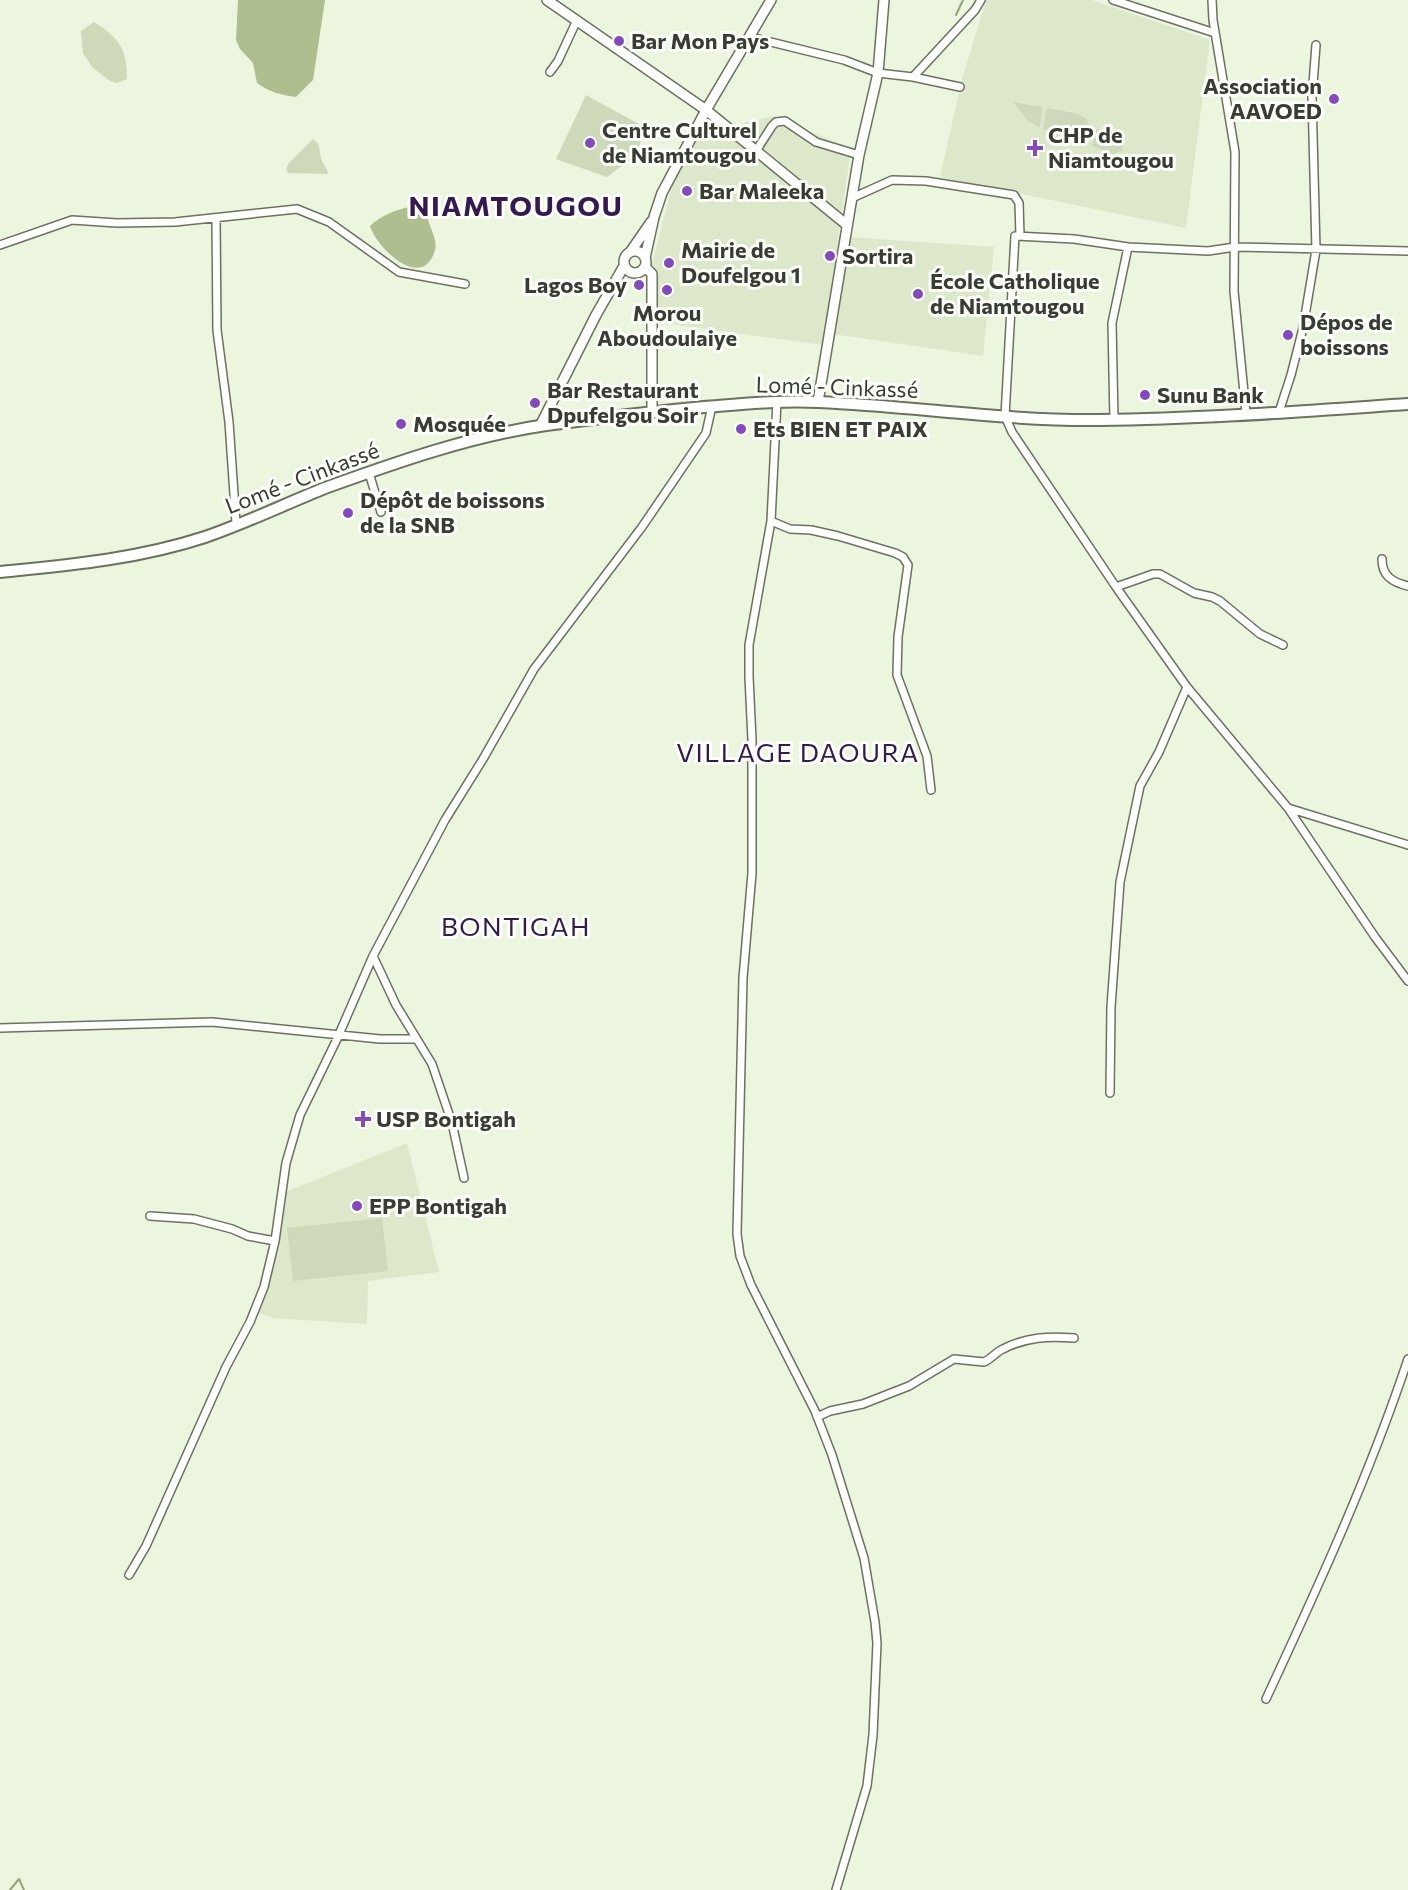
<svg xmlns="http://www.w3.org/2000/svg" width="1408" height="1890" viewBox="0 0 1408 1890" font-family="Commissioner,sans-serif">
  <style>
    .built { fill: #dde8ca }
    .green { fill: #ced9ba }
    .forest { fill: #aebe8f }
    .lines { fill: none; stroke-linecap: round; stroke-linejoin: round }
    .stream { stroke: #95a577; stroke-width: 2 }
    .minor-casing { stroke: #6b725e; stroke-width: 10 }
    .secondary-casing { stroke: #6b725e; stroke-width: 12 }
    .trunk-casing { stroke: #6b725e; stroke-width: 14 }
    .minor { stroke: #fff; stroke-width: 7 }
    .secondary { stroke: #fff; stroke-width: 9 }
    .trunk { stroke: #fff; stroke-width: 10 }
    .poi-dot { fill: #8449bf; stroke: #fdfffa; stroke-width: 2 }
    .labels { text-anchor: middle; stroke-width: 6; stroke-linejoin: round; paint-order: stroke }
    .poi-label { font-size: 22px; font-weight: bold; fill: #383c32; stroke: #fdfffa; text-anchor: start }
    .street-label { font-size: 22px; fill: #383c32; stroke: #fdfffa }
    .quarter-label { font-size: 26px; letter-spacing: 1.5px; fill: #351952; stroke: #fdfffa }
    .district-label { font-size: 28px; font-weight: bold; letter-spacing: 1.5px; fill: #351952; stroke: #fdfffa }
  </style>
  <rect width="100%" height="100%" fill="#ecf5dd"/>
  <path class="built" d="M 986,0 L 1092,0 L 1210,40 L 1186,228 L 940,177 L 962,79 Z
    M 774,116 L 851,149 L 823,345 L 655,322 L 650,271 L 672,187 L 703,120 L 723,128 Z
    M 849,237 L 994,247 L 983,356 L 833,334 Z
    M 407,1143 L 439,1272 L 368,1281 L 367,1324 L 272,1318 L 259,1313 L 274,1266 L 285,1192 Z"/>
  <path class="green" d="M 94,22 C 119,38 127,48 127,79 L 117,83 L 110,81 L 92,67 L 83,53 L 81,31 Z
    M 586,95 L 646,128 L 636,155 L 607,177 L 556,159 Z
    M 1013,102 L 1042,107 L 1040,128 L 1028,121 Z
    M 1047,108 L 1074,113 L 1086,118 L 1089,126 L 1086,147 L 1043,129 Z
    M 1098,129 L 1120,138 L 1123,143 L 1122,151 L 1113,154 L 1092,146 L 1095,130 Z
    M 313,139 C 321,144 319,150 321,158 C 323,165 327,167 328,174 L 288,173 L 286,169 L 289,163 Z
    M 382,1218 L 388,1271 L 293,1281 L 287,1228 Z"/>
  <path class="forest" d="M 238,0 L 325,0 L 313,80 L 296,97 C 281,95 269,92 257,83 L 253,63 L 240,49 L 236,40 Z
    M 414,206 L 419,207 L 427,214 C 428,226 438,238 435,250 C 423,292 377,249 370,226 C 381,215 398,209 414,206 Z"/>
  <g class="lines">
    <path class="stream" d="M 956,15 L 963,0
      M 10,1890 L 19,1879 L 24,1890"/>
    <g class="minor-casing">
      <path id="minor" d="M 1113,0 L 1215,33
        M 1212,0 L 1213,20 L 1235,152 L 1234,291 L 1246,413
        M 750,37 L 844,60 L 878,73 L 913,77 L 960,87
        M 550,72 L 558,61 L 577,20
        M 913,77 L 975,10 L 981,0
        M 756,151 L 772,126 L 776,122 L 785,121 L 816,142 L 859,155
        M 852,198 L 892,180 L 926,181 L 1014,195 L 1019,203 L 1020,236
        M 216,218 L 217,330 L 229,422 L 236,523
        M 0,245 L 72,220 L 117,223 L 175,222 L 297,209 L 329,222 L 399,272 L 465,284
        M 1408,251 L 1235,247 L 1208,251 L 1128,247 L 1074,239 L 1015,236 L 1005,416 L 1012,432 L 1116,587 L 1187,687 L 1288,808 L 1375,937 L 1408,981
        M 777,401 L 771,521 L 749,645 L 749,677 L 752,740 L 752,873 L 743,978 L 737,1234 L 740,1256 L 751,1285 L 815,1411 L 832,1455 L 864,1558 L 875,1622 L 877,1643 L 873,1735 L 867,1786 L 836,1890
        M 1279,412 L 1291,375 L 1303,328 L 1316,250 L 1312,97 L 1316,45
        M 1114,420 L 1112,323 L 1128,247
        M 369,473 L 381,512
        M 771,521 L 790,529 L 811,530 L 838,536 L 895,553 L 903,557 L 908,565 L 898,637 L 897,675 L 927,756 L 931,790
        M 1382,559 C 1382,576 1392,582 1408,586
        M 1116,587 L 1153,574 L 1160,574 L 1194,593 L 1212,597 L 1220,601 L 1260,634 L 1283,645
        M 1288,808 L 1408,845
        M 373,956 L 396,1005 L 432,1064 L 452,1123 L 464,1178
        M 0,1028 L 212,1022 L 380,1039 L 416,1039
        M 1110,1093 L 1111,1007 L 1120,882 L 1140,786 L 1159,752 L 1187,687
        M 150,1216 L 194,1219 L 232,1229 L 248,1236 L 275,1241
        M 817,1417 L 830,1411 L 863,1404 L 909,1386 L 954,1359 L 984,1362 C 991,1359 996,1352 1003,1349 C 1026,1337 1049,1336 1074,1338
        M 129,1575 L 146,1546 L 226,1367 L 250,1322 L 264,1287 L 275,1241 L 286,1163 L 300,1115 L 337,1039 L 373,956 L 445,820 L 483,759 L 534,669 L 642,527 L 706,433 L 712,406
        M 1266,1699 C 1318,1587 1369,1476 1408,1359"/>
    </g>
    <g class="secondary-casing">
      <path id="secondary" d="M 547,0 L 706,110 L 847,225
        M624 262a11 11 0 1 1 22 0a11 11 0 1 1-22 0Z
        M 631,251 L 651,222
        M 645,258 L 654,217 L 662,193 L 706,110 L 771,0
        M 645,267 L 652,274 L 652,411
        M 818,402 L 859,155 L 878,73 L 884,0
        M 540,426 L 596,315 L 624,266"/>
    </g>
    <g class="trunk-casing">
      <path id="trunk" d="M 0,572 C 70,565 138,559 205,537 C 246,523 285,504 325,488 C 397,462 471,436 546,425 C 599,418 651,412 704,407 C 742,404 780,400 819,402 C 912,406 1005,421 1099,420 C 1202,419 1305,411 1408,404"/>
    </g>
    <use href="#minor" class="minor"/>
    <use href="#secondary" class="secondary"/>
    <use href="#trunk" class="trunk"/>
  </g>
  <g class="poi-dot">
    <circle cx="619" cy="41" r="6"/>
    <circle cx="1334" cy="99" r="6"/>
    <circle cx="590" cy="143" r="6"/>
    <path d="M1032 139h6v6h6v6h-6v6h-6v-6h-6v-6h6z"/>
    <circle cx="687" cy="191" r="6"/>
    <circle cx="830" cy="256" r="6"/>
    <circle cx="669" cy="263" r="6"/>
    <circle cx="639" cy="285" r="6"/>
    <circle cx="667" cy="290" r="6"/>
    <circle cx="918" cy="294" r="6"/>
    <circle cx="1288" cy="335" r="6"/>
    <circle cx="1145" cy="395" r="6"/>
    <circle cx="535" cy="403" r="6"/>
    <circle cx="401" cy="424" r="6"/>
    <circle cx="741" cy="429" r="6"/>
    <circle cx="348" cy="513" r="6"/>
    <path d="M360 1110h6v6h6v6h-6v6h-6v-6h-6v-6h6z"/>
    <circle cx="357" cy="1206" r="6"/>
  </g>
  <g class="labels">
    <g class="poi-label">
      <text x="631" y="49">Bar Mon Pays</text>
      <text x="1322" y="94" text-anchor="end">Association<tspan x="1322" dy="25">AAVOED</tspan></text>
      <text x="602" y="138">Centre Culturel<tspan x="602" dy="25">de Niamtougou</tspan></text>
      <text x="1048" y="143">CHP de<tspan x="1048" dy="25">Niamtougou</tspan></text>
      <text x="699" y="199">Bar Maleeka</text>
      <text x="681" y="258">Mairie de<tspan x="681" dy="25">Doufelgou 1</tspan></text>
      <text x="842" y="264">Sortira</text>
      <text x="930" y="289">École Catholique<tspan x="930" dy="25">de Niamtougou</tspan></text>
      <text x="627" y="293" text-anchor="end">Lagos Boy</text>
      <text x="667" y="321" text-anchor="middle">Morou<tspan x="667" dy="25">Aboudoulaiye</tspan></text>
      <text x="1300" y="330">Dépos de<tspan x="1300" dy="25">boissons</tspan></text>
      <text x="547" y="398">Bar Restaurant<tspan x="547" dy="25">Dpufelgou Soir</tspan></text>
      <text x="1157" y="403">Sunu Bank</text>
      <text x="413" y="432">Mosquée</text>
      <text x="753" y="437">Ets BIEN ET PAIX</text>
      <text x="360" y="508">Dépôt de boissons<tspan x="360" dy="25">de la SNB</tspan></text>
      <text x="376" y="1127">USP Bontigah</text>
      <text x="369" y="1214">EPP Bontigah</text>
    </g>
    <g class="street-label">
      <text transform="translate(837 387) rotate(2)" y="8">Lomé - Cinkassé</text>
      <text transform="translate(302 478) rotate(-21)" y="8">Lomé - Cinkassé</text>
    </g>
    <g class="quarter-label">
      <text x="798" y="762">VILLAGE DAOURA</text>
      <text x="516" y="936">BONTIGAH</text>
    </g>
    <g class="district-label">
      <text x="516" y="216">NIAMTOUGOU</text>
    </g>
  </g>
</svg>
